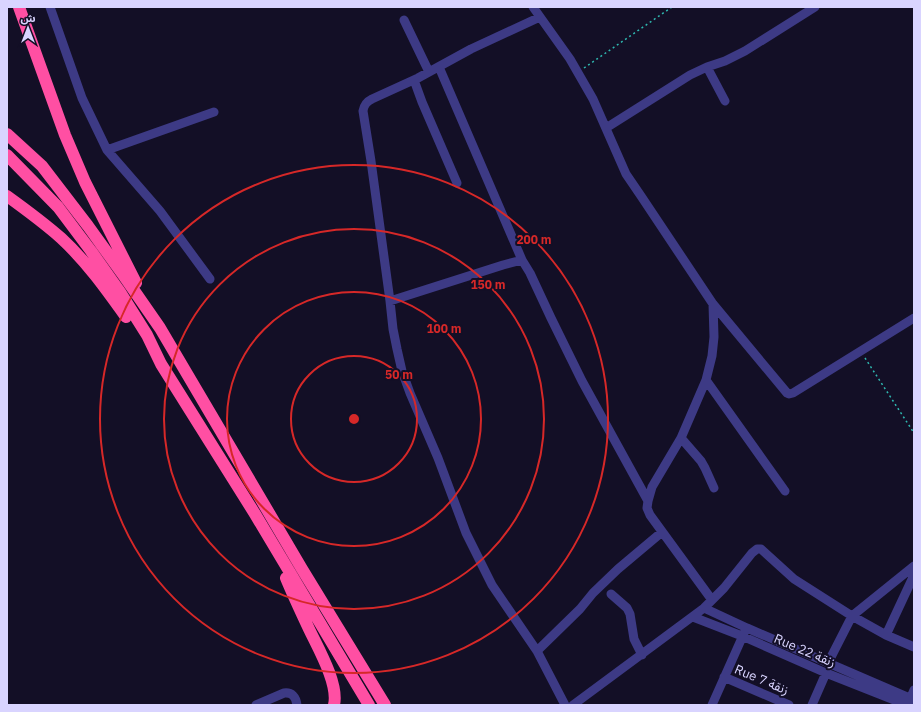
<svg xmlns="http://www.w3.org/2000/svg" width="921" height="712" viewBox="0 0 921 712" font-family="'IBM Plex Sans','Noto Sans Arabic',sans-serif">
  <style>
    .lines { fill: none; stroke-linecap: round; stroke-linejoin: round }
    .path { stroke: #2fb8b0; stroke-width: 1.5; stroke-dasharray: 2 3; stroke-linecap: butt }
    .street { stroke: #3d3a85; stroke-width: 9 }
    .highway { stroke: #ff4fa3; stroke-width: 12 }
    .ring { fill: none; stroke: #d62828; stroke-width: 2 }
    .labels { text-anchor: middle; stroke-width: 4; stroke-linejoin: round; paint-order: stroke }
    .street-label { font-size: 13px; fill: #d9d4ff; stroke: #130f26 }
    .centre { fill: #d62828; stroke: #130f26; stroke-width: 2 }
    .ring-label { font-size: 12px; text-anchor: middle; font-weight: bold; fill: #d62828; stroke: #130f26; stroke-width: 4; stroke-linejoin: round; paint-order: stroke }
  </style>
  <rect width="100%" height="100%" fill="#130f26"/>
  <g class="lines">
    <path class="path" d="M 584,68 L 672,7
      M 865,358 L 914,433"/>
    <path class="street" d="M 50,7 L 82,98 L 107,150 L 160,211 L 210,279
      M 533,7 L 570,59 L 593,99 L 626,174 L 641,196 L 713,304 L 787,393 L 789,394 L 793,393 L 914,318
      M 540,17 L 471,49 L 418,78 L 372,99 C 366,102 364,105 363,111 L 371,161 L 390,301 L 393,329 L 397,349 L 402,371 L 410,393 L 438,458 L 466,533 L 492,585 L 537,651 L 565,705
      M 404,20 L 429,72
      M 439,67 L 522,260
      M 707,67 L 725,101
      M 414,80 L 422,102 L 457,183
      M 606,128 L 690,75 L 707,67 L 725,61 L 745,51 L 815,7
      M 107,150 L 214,112
      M 390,301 L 503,265 L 522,260 L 530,273 L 551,318 L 582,381 L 648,501
      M 706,380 L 785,491
      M 681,438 L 701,461 L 705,468 L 714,488
      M 611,594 L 627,608 L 630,614 L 634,639 L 642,655
      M 712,600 L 650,515 L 647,508 L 648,501 L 652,487 L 681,438 L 706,380 L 712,356 L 714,337 L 713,304
      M 704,608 L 747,628 L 914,700
      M 693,617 L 742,636 L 826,673 L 907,705
      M 886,635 L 914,575
      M 537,651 L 580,609 L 593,593 L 618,569 L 662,532
      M 828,663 L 852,616 L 914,566
      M 724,677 L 789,705
      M 908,704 L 914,690
      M 256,705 L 284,693 C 292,692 296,697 297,705
      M 573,705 L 704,608 L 724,588 L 752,553 L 757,549 L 761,549 L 794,579 L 852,616 L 886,635 L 914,647
      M 712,705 L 745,631
      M 812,705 L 826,673"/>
    <path class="highway" d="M 19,7 L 65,135 L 85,182 L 136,283
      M 7,134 L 42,166 L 88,226 L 124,276 L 160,328 L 302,569 L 385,705
      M 7,155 L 58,207 L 91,251 L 120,292 L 147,335 L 161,364 L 255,514 L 369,705
      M 7,196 C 25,209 44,223 61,238 C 86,261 106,289 126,317
      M 286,578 C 293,595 301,612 309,629 C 318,648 339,684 334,705"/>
  </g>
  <g class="ring">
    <circle cx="354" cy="419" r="63"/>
    <circle cx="354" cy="419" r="127"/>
    <circle cx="354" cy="419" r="190"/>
    <circle cx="354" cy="419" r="254"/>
  </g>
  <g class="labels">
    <g class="street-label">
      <text transform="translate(805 650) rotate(23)" y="5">Rue 22 زنقة</text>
      <text transform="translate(762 679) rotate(23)" y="5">Rue 7 زنقة</text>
    </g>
  </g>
  <circle cx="354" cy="419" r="6" class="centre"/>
  <g class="ring-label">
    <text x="534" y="244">200 m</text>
    <text x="488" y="289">150 m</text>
    <text x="444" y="333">100 m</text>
    <text x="399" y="379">50 m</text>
  </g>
  <rect width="921" height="712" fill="none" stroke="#d9d4ff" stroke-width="16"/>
  <g transform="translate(28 28)" stroke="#130f26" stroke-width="3" paint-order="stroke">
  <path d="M0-3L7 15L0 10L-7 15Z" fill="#d9d4ff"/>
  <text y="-6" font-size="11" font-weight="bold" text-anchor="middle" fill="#d9d4ff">ش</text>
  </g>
</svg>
